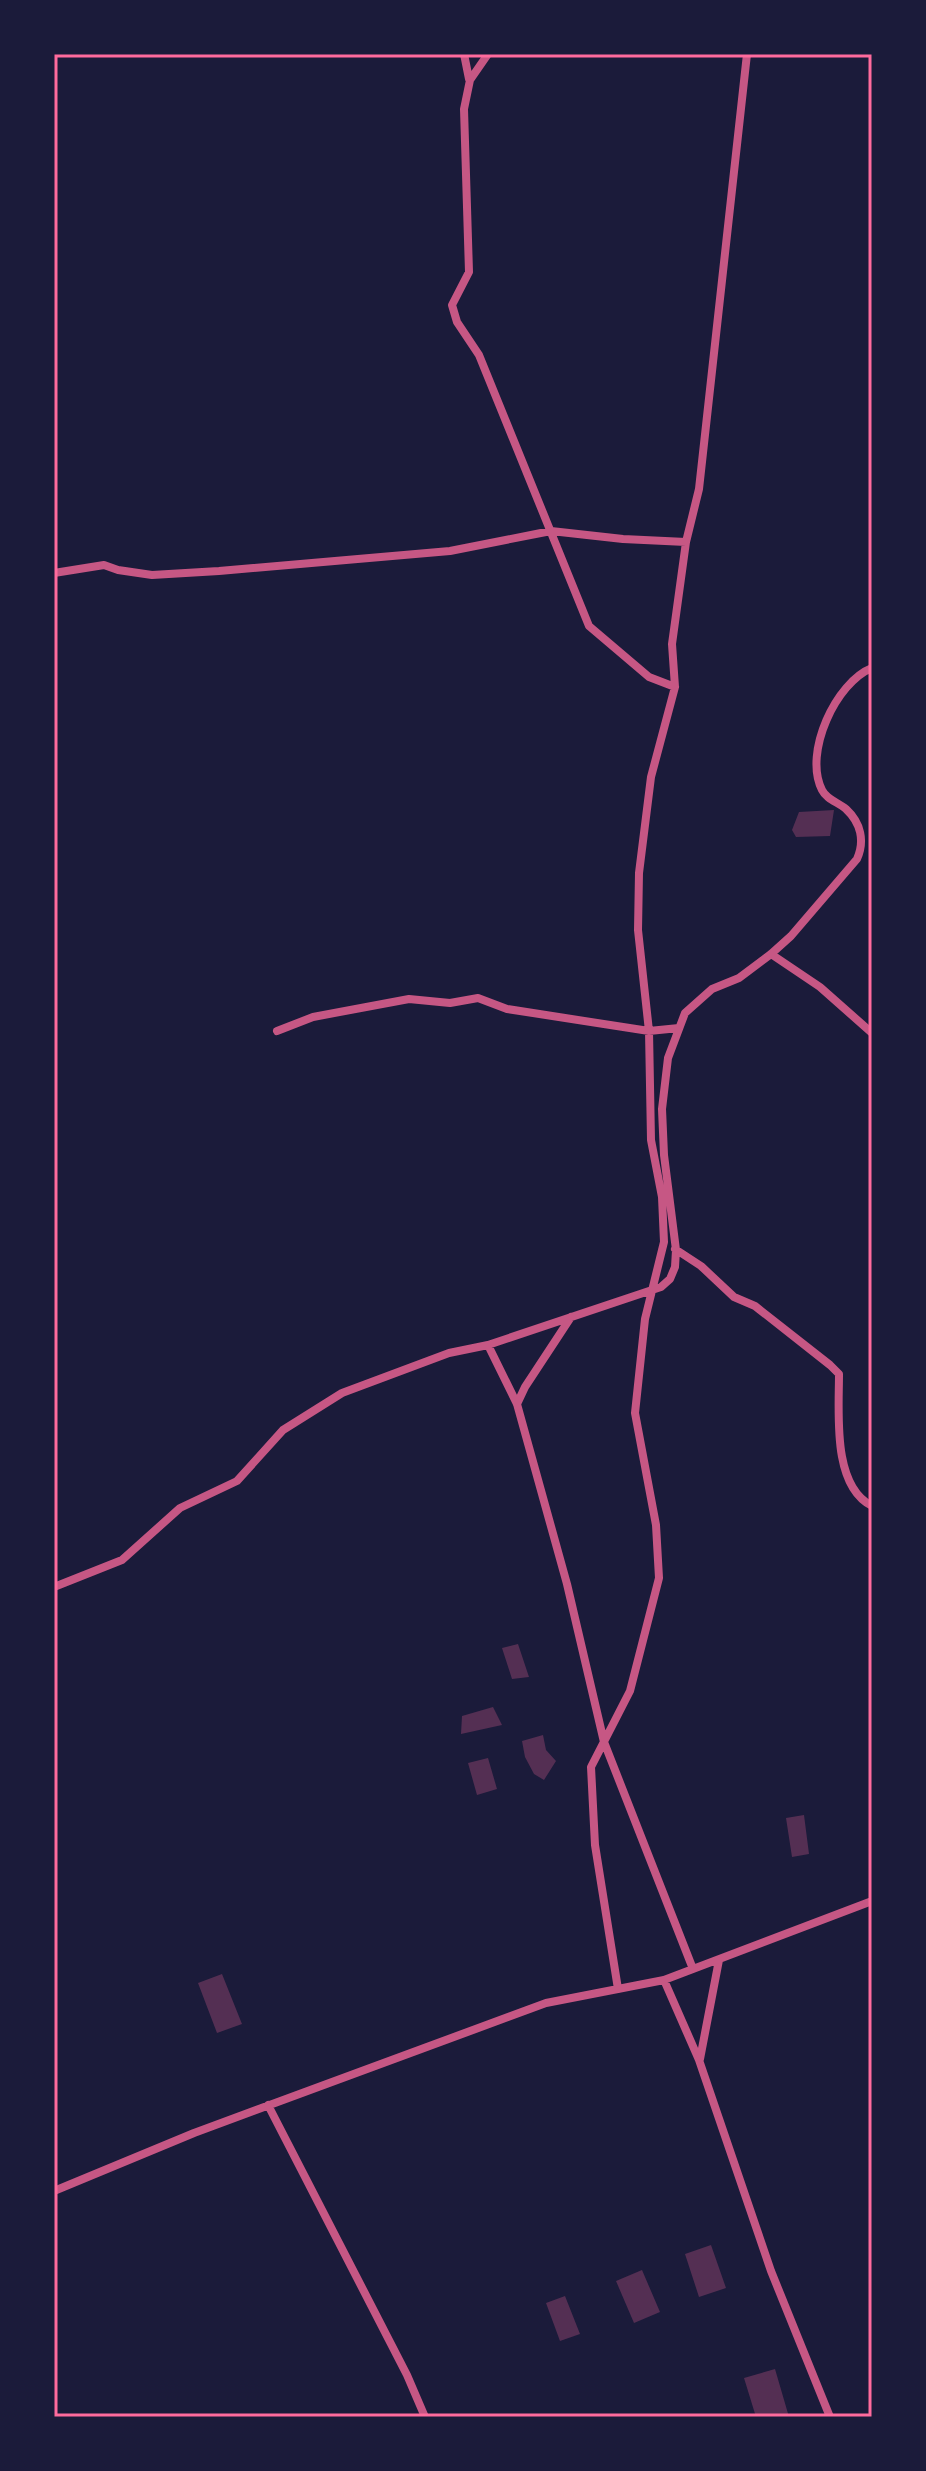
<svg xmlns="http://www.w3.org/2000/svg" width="926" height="2471" viewBox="0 0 926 2471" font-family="'Crimson Pro',serif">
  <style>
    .building { fill: #542f53 }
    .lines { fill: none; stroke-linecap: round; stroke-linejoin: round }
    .minor { stroke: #c65784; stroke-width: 8 }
    .neatline { fill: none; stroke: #ff6b9d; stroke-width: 3 }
  </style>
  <rect width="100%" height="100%" fill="#1b1b3a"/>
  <path class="building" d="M 834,810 L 830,836 L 796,837 L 792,830 L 799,812 Z
    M 518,1644 L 529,1677 L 512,1679 L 502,1648 Z
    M 493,1707 L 502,1725 L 461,1734 L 462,1716 Z
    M 543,1735 L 546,1750 L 556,1761 L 544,1780 L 534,1774 L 525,1757 L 522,1741 Z
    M 488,1758 L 497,1789 L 477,1795 L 468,1763 Z
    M 804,1815 L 809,1854 L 792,1857 L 786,1818 Z
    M 222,1974 L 242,2024 L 217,2033 L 198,1983 Z
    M 711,2245 L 726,2288 L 699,2297 L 685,2254 Z
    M 642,2270 L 660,2312 L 634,2323 L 616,2281 Z
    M 565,2296 L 580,2334 L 560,2341 L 546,2303 Z
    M 775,2369 L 789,2417 L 756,2417 L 744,2378 Z"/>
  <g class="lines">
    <path class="minor" d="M 464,54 L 469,79
      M 488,54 L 470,80 L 464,109 L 469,272 L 452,305 L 457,322 L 479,355 L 589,626 L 649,677 L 675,687
      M 54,573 L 104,565 L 118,570 L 152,575 L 219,571 L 450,551 L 551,531 L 623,539 L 686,542
      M 771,954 L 820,987 L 872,1033
      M 277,1031 L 313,1017 L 409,999 L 450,1003 L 478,998 L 507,1009 L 649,1031 L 679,1028
      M 675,1249 L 701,1266 L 734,1297 L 755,1306 L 830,1365 L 839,1374 C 839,1413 832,1486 872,1506
      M 488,1345 L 517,1404 L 567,1584 L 604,1742 L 693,1969
      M 517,1404 L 525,1387 L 571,1317
      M 54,1587 L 122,1560 L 180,1508 L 237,1481 L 283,1430 L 342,1393 L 449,1353 L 488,1345 L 661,1287 L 670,1279 L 675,1267 L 676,1250 L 664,1155 L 662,1109 L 668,1058 L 685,1013 L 712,989 L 739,978 L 771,954 L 791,936 L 857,859 C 865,841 861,823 846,809 C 838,802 827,800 822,790 C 803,753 836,682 872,668
      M 664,1980 L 699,2060 L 771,2271 L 830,2417
      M 618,1989 L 595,1845 L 591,1767 L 630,1691 L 659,1578 L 656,1525 L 635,1413 L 645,1319 L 664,1242 L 662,1197 L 651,1140 L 649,1031 L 638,930 L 639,873 L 651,777 L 675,687 L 672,644 L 686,542 L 699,489 L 747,54
      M 700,2059 L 719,1960
      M 268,2105 L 407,2375 L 425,2417
      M 54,2191 L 194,2133 L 546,2003 L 664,1980 L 872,1901"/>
  </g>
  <rect width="926" height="2471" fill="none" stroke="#1b1b3a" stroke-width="112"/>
  <rect x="56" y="56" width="814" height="2359" class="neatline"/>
</svg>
